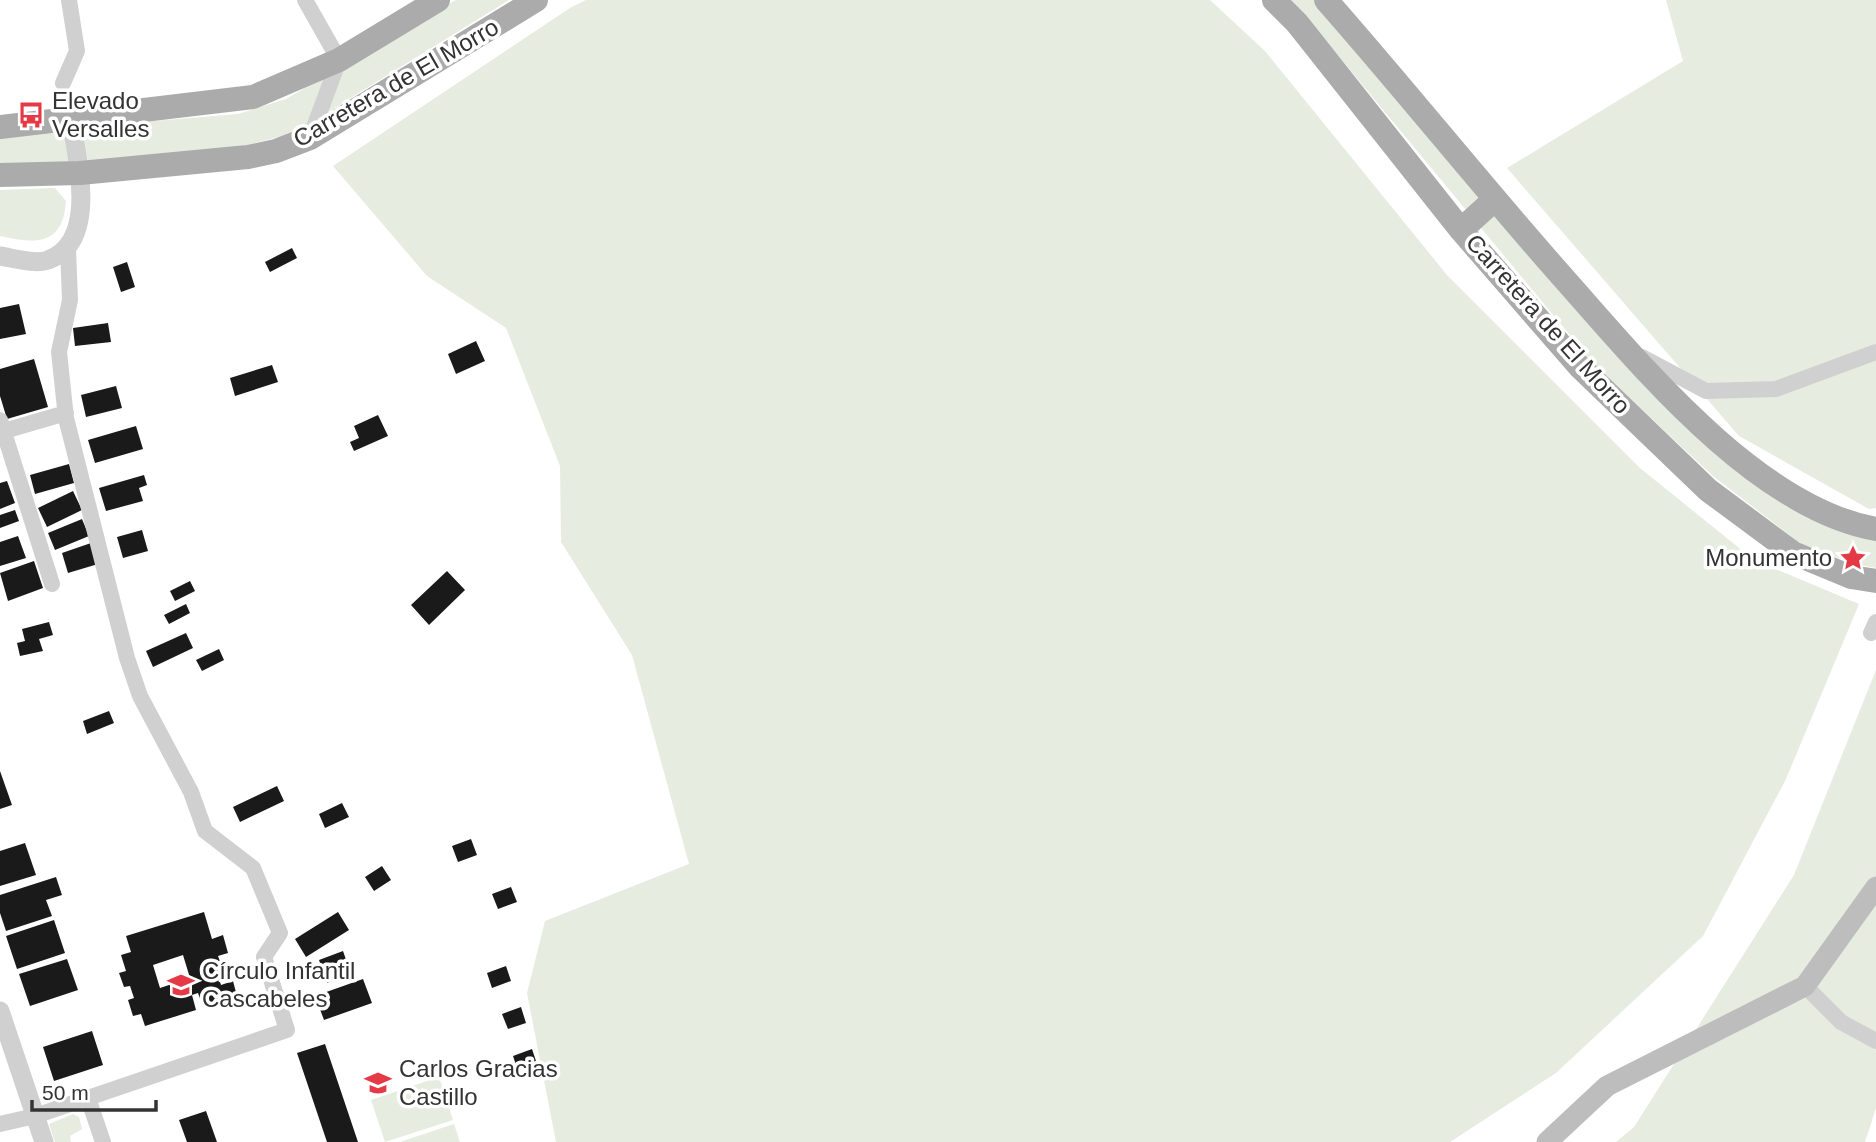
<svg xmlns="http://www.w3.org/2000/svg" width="1876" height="1142" viewBox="0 0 1876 1142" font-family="Arial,sans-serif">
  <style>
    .green { fill: #e6ecdf }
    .building { fill: #1a1a1a; fill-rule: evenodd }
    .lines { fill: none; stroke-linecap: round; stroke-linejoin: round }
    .minor { stroke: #d0d0d0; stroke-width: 16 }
    .tertiary { stroke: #d0d0d0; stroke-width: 19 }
    .secondary { stroke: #bdbdbd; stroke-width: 21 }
    .primary { stroke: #ababab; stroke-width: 24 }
    .labels { text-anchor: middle; stroke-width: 7; stroke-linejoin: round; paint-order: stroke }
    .street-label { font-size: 24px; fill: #333; stroke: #fff }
    .poi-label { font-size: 24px; fill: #333; stroke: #fff; text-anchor: start }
  </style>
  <rect width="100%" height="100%" fill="#fff"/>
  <path class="green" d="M 456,0 L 509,0 L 294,133 L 243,146 L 88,162 L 82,127 L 238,114 L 286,99 Z
    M 586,0 L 1210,0 L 1265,51 L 1447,275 L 1640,468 L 1754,560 L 1859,604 L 1786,779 L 1703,936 L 1556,1073 L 1450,1142 L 556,1142 L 527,993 L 545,921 L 689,864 L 632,655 L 561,542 L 560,466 L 506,328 L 427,276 L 333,166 L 570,8 Z
    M 1288,0 L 1317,0 L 1711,448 L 1787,507 L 1876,537 L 1876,568 L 1855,564 L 1801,544 L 1713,476 L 1598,369 L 1311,23 Z
    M 1666,0 L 1876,0 L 1876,508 L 1869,509 L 1739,436 L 1507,168 L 1683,61 Z
    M 63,128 L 71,165 L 0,167 L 0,136 Z
    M 55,188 L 66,201 C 63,246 36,244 0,236 L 0,190 Z
    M 1876,670 L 1876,1108 L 1865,1142 L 1616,1142 L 1634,1127 L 1794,875 Z
    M 439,1077 L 453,1120 L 385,1142 L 371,1100 Z
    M 73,1114 L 79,1117 L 82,1129 L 70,1136 L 71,1142 L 55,1142 L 49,1124 Z
    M 454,1124 L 460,1142 L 400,1142 Z"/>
  <path class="building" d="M 292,248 L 297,258 L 270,272 L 265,262 Z
    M 127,262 L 135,287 L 121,292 L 113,267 Z
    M 19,304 L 26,334 L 0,339 L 0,308 Z
    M 108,323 L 111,342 L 75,346 L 73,328 Z
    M 476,341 L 485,361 L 456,374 L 448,354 Z
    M 34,359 L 48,407 L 7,419 L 0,396 L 0,369 Z
    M 272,365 L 278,382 L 235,396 L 230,378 Z
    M 116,386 L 122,408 L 86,417 L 81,395 Z
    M 378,415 L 388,436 L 354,451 L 350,442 L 359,438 L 354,426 Z
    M 136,426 L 143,449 L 95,463 L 88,440 Z
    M 69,464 L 74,483 L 35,494 L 30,475 Z
    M 144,475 L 147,485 L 139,488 L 143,501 L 106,511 L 99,488 Z
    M 7,481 L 15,503 L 0,509 L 0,483 Z
    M 73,491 L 82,510 L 47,527 L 38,508 Z
    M 15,510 L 19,521 L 0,528 L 0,515 Z
    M 82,519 L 89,536 L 55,550 L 48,533 Z
    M 142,530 L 148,551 L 123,558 L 117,537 Z
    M 18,536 L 26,558 L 0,566 L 0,542 Z
    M 91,543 L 98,564 L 68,573 L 62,553 Z
    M 34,561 L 43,588 L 8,601 L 0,573 Z
    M 447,571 L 465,590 L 429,625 L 411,605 Z
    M 190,581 L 195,591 L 175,601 L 170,591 Z
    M 186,604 L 190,613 L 169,624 L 164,615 Z
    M 49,622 L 53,635 L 39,639 L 43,651 L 20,656 L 17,643 L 25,641 L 22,629 Z
    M 186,633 L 193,648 L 153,667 L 146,651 Z
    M 219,649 L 224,660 L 202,671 L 196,660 Z
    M 109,711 L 114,723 L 87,734 L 83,721 Z
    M 0,771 L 12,805 L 0,809 Z
    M 277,786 L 284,801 L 240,822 L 233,807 Z
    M 342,803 L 349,817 L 325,828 L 319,814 Z
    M 471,839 L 477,855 L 458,862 L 452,846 Z
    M 25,843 L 36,875 L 0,886 L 0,851 Z
    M 382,866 L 391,880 L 374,891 L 365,877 Z
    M 56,877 L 62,895 L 46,900 L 52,916 L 6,931 L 0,913 L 0,895 Z
    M 511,887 L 517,902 L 498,909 L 492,894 Z
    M 204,912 L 212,939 L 223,935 L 228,953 L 218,956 L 223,970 L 217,972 L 221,985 L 233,981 L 237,996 L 203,1007 L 198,993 L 192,995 L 196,1010 L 145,1026 L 141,1014 L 133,1016 L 128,1000 L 134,998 L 130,986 L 124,987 L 119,973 L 126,971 L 121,955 L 131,952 L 126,936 ZM 183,955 L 190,978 L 160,988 L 153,965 Z
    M 338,912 L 349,930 L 306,957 L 295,939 Z
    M 54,920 L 65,953 L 17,969 L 6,936 Z
    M 343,951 L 351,974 L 327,983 L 319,960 Z
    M 67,959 L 78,990 L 30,1006 L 19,974 Z
    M 506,966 L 511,981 L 492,988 L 487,973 Z
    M 363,979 L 372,1003 L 324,1020 L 315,996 Z
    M 521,1007 L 526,1023 L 508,1029 L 502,1014 Z
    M 92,1031 L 103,1065 L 54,1081 L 43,1047 Z
    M 325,1044 L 358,1142 L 327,1142 L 297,1053 Z
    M 532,1049 L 537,1064 L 518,1071 L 513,1056 Z
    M 206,1111 L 217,1142 L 187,1142 L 179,1120 Z"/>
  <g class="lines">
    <path class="minor" d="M 305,0 L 339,60 L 310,138
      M 63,83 L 77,51 L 69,0
      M 1642,357 L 1706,391 L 1776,389 L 1876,352
      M 0,420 L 52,584
      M 4,431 L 66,413
      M 1871,633 L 1876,622
      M 1805,986 L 1841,1022 L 1876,1041
      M 88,1098 L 103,1142
      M 0,1124 L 35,1116 L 287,1030 L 264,957 L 280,933 L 253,868 L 205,831 L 191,792 L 140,696 L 127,658 L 66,418 L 59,352 L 70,300 L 68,249"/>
    <path class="tertiary" d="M 0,256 C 13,258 36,265 48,260 C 99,242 77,159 71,119
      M 0,1011 L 44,1142"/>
    <path class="secondary" d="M 1547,1142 L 1607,1086 L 1805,986 L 1876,887"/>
    <path class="primary" d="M 1274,0 L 1297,23 L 1461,230 L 1579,366 L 1708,490 L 1793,553 L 1851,577 L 1876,581
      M 1326,0 C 1408,93 1485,190 1567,282 C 1643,368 1758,508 1876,529
      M 0,127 L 253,97 L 339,60 L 438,0
      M 0,175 L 80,173 L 248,157 L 276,151 L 310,138 L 536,0
      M 1461,230 L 1494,200"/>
  </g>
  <defs>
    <g id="bus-bare" transform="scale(2.1)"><path d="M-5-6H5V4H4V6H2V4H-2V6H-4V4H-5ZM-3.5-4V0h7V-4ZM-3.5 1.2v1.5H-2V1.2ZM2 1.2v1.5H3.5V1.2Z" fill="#e63946" stroke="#fff" stroke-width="2.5" paint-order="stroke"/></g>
    <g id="sight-bare" transform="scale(2.1)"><path d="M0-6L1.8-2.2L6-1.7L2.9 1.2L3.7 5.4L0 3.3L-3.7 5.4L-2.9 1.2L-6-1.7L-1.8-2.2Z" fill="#e63946" stroke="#fff" stroke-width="2.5" paint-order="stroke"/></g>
    <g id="school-bare" transform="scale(2.1)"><path d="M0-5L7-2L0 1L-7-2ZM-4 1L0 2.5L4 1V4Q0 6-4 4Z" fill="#e63946" stroke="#fff" stroke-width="2.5" paint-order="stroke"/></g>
  </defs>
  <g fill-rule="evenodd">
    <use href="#bus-bare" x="31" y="115"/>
    <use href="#sight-bare" x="1853" y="558"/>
    <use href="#school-bare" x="181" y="985"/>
    <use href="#school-bare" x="378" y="1083"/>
  </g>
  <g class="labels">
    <g class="street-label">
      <text transform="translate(396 83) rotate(-30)" y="8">Carretera de El Morro</text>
      <text transform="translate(1548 324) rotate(48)" y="8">Carretera de El Morro</text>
    </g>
    <g class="poi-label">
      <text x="52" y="109">Elevado<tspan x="52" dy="28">Versalles</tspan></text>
      <text x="1832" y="566" text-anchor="end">Monumento</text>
      <text x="202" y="979">Círculo Infantil<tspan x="202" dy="28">Cascabeles</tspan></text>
      <text x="399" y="1077">Carlos Gracias<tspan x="399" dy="28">Castillo</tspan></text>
    </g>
  </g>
  <path d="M32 1100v10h124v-10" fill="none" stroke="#333333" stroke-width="3.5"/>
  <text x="42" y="1100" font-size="21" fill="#333333" stroke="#ffffff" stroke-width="5" paint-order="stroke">50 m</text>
</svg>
